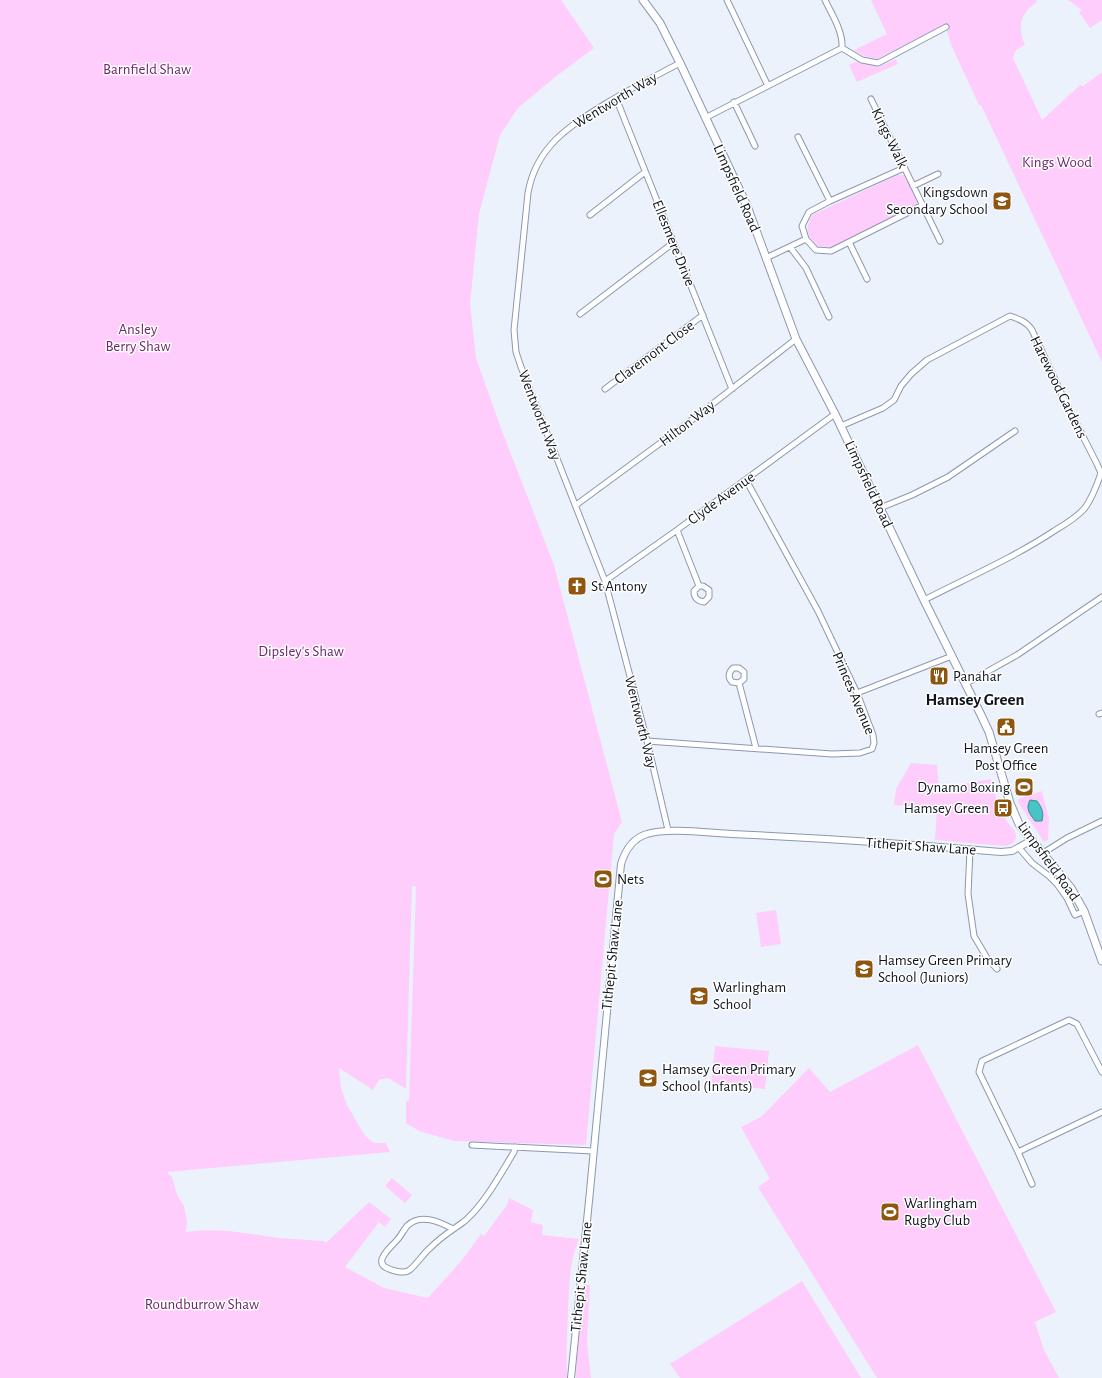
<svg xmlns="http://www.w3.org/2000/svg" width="1102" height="1378" viewBox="0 0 1102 1378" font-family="'Alegreya Sans',sans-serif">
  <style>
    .green { fill: #fecdfc }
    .water { fill: #48c4c7; stroke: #378f94 }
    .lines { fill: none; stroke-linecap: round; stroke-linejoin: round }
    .minor-casing { stroke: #8b98b0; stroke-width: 7 }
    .tertiary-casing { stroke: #8b98b0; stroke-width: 8 }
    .secondary-casing { stroke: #8b98b0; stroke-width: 9 }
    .minor { stroke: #fff; stroke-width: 5 }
    .tertiary { stroke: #fff; stroke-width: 6 }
    .secondary { stroke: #fff; stroke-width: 7 }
    .labels { text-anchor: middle; stroke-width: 3; stroke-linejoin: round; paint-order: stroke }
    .park-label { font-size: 15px; fill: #6e266e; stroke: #fff }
    .street-label { font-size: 15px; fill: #0f141c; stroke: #fff }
    .poi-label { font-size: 15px; fill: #0f141c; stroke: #fff; text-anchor: start }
    .quarter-label { font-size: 17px; font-weight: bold; fill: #0f141c; stroke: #fff }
  </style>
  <rect width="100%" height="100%" fill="#ecf2fc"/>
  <path class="green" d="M 0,0 L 561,0 L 594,48 L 554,78 L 518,108 L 500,135 L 479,214 L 470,304 L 476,358 L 502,431 L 554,565 L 622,822 L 614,834 L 586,1145 L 454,1141 L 419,1131 L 406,1123 L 406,1101 L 409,1101 L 416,887 L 412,886 L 406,1089 L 388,1078 L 379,1080 L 373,1090 L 339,1068 L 341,1088 L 347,1105 L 365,1136 L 374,1143 L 386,1143 L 390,1152 L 167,1172 L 172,1177 L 177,1195 L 184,1206 L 187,1221 L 186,1232 C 217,1227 249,1234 279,1238 C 294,1239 308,1240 323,1241 L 326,1243 L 369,1202 L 391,1219 L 385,1227 L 379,1222 L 345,1267 L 384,1288 L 428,1298 L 462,1260 L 481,1234 L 484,1236 L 507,1205 L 509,1198 L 533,1210 L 531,1222 L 543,1225 L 542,1235 L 579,1239 C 569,1263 569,1287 568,1312 C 567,1334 566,1356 567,1378 L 0,1378 Z
    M 871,0 L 1036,0 L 1037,2 C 1020,13 1017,27 1025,45 L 1016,50 L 1013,58 L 1042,120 L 1080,85 L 1083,86 L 1102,72 L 1102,362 L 981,105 L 979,105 L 951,45 L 947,31 L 944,25 L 877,59 L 864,56 L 854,50 L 887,34 Z
    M 1068,0 L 1102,0 L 1102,20 L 1090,28 L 1079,12 L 1082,10 Z
    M 896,59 L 898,64 L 857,82 L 849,65 L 857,61 L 878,67 Z
    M 897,175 L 905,175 L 917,200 L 917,206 L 832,247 L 817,246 C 806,234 805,230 812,215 Z
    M 911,763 L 937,765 L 939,788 L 991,779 C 995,794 999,810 1008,823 C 1011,827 1016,830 1016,836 C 1016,843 1011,845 1005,846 L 935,840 L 937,808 L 894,805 L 896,789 Z
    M 1042,791 L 1049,819 L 1048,840 L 1044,842 L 1018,802 L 1018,799 Z
    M 776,910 L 781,944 L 761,947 L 756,913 Z
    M 918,1045 L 1056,1312 L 1035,1322 L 1044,1350 L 1059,1378 L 877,1378 L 758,1187 L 770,1179 L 741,1127 L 761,1117 L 809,1068 L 830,1092 Z
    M 715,1046 L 769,1051 L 765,1089 L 711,1084 Z
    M 392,1178 L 412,1195 L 405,1203 L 385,1186 Z
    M 802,1281 L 861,1378 L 680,1378 L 670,1364 Z
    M 585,1285 L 590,1285 L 587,1342 L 591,1378 L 576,1378 L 577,1346 Z"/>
  <path class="water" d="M 1030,800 L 1037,801 C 1042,808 1044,812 1042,821 L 1035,821 C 1030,814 1025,809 1030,800 Z"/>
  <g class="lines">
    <g class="minor-casing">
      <path id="minor" d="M 727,0 L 768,86
        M 842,48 L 862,60 L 878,63 L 946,27
        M 616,98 L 732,389
        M 871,99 L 940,241
        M 734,102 L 755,146
        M 705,118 L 842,48 C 843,31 832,15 825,0
        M 798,137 L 830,201
        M 913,186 L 938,174
        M 590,215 L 645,172
        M 806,239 L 816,250 L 831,251 L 923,205
        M 849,242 L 867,279
        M 790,247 L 806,268 L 829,317
        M 766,258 L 806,239 L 802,226 L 809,212 L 830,201 L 904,168
        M 580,314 L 673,243
        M 605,389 L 703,315
        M 841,426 L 883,408 L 894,400 L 901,386 L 911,374 L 927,360 L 1010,316 C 1019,319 1027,322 1032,330 L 1064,399 L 1097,464 L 1101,473 C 1098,483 1090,502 1084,509 C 1076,518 1064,525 1054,531 C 1013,558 967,578 924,600
        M 576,505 L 697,416 L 796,339
        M 880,508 L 912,495 L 948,477 L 1015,431
        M 677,530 L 699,586 L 694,591 C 694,598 697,601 704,602 L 709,597 L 709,590 L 703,586 L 699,586
        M 605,581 L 677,530 L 835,414
        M 739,683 L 732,682 C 728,678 728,673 733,668 L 739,668 L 744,672 L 744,679 L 739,683 L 756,748
        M 965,684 L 1017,655 L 1102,597
        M 857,693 L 952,656
        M 1099,714 L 1102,713
        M 647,741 L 832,754 L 860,753 L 872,749 L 874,743 L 873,735 L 857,693 L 818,611 L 746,480
        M 668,830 L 647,741 L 605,581 L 521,367 L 516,352 L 514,330 L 528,193 C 536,147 568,127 605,104 C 630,89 655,76 680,63
        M 1019,848 L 1032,863 L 1049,876 L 1057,884 L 1067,898 L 1075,915 L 1084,911
        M 970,850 L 968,894 L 974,936 L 987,958 L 997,969
        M 1043,853 L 1067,838 L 1102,821
        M 1102,1072 L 1077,1024 L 1069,1020 L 982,1061 L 979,1072 L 1018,1152 L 1102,1112
        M 472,1145 L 593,1151
        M 1018,1152 L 1032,1184
        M 453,1229 C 440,1222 421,1213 408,1225 C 404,1229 401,1236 397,1240 C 392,1246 385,1251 382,1259 C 381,1263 382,1265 385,1267 C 390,1270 402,1274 408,1271 C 414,1268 423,1254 429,1249 C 437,1241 446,1234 455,1228 C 459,1225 464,1222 467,1219 C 486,1201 500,1175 514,1152 L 515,1147"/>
    </g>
    <g class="tertiary-casing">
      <path id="tertiary" d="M 571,1378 L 590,1191 L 621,864 C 625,851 633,838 647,834 C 667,827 710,833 732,834 C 822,838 911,844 1001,852 L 1012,851 L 1032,840"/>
    </g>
    <g class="secondary-casing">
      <path id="secondary" d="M 643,0 L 660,23 L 680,63 L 747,206 L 796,339 L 835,414 L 924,600 L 981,715 L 989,732 L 1010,803 L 1019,824 L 1071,888 L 1084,911 L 1102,961"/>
    </g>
    <use href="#minor" class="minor"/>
    <use href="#tertiary" class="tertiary"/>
    <use href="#secondary" class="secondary"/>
  </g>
  <defs>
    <g id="school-square" transform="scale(1)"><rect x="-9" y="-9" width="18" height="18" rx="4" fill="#8e560e" stroke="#fff"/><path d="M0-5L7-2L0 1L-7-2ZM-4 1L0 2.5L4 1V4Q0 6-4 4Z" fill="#fff"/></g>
    <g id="church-square" transform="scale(1)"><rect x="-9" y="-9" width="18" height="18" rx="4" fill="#8e560e" stroke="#fff"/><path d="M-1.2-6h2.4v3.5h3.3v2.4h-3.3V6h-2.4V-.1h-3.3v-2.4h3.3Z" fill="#fff"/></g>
    <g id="restaurant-square" transform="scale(1)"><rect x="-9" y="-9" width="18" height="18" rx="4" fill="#8e560e" stroke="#fff"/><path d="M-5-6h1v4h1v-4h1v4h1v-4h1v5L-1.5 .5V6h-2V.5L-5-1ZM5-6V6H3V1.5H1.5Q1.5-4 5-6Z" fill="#fff"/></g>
    <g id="civic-square" transform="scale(1)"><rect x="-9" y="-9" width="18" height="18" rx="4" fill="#8e560e" stroke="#fff"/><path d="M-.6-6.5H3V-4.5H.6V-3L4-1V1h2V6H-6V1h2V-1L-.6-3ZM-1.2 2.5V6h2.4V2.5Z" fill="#fff"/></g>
    <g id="stadium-square" transform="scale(1)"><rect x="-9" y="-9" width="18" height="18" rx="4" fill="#8e560e" stroke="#fff"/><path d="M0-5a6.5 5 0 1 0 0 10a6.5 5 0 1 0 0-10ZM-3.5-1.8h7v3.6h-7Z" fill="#fff"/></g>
    <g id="bus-square" transform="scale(1)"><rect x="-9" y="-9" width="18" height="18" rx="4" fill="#8e560e" stroke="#fff"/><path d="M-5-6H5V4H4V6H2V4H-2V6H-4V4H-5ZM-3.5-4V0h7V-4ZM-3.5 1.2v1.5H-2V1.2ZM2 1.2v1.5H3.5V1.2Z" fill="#fff"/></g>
  </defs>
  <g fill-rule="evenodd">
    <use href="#school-square" x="1002" y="201"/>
    <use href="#church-square" x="577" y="586"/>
    <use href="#restaurant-square" x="939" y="676"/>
    <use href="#civic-square" x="1006" y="727"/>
    <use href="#stadium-square" x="1024" y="787"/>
    <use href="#bus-square" x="1003" y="808"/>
    <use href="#stadium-square" x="603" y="879"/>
    <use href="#school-square" x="864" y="969"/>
    <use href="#school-square" x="699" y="996"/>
    <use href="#school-square" x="648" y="1078"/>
    <use href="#stadium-square" x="890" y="1212"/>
  </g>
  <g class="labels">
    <g class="park-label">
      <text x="147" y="74">Barnfield Shaw</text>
      <text x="1057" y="167">Kings Wood</text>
      <text x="138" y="334">Ansley<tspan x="138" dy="17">Berry Shaw</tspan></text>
      <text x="301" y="656">Dipsley's Shaw</text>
      <text x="202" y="1309">Roundburrow Shaw</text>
    </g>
    <g class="street-label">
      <text transform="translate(615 100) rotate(-31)" y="5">Wentworth Way</text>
      <text transform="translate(890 138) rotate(64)" y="5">Kings Walk</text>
      <text transform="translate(737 188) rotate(66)" y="5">Limpsfield Road</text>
      <text transform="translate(674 243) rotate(68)" y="5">Ellesmere Drive</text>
      <text transform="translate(654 352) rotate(-37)" y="5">Claremont Close</text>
      <text transform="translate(1059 387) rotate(64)" y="5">Harewood Gardens</text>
      <text transform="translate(540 415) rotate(69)" y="5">Wentworth Way</text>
      <text transform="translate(687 423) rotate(-37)" y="5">Hilton Way</text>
      <text transform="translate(869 484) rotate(65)" y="5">Limpsfield Road</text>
      <text transform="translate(721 498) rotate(-36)" y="5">Clyde Avenue</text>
      <text transform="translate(854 693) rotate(67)" y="5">Princes Avenue</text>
      <text transform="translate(641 722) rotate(76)" y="5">Wentworth Way</text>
      <text transform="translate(921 846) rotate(4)" y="5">Tithepit Shaw Lane</text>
      <text transform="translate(1049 861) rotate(54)" y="5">Limpsfield Road</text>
      <text transform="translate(612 955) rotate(-84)" y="5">Tithepit Shaw Lane</text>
      <text transform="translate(581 1277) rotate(-84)" y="5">Tithepit Shaw Lane</text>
    </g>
    <g class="poi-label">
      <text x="988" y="197" text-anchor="end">Kingsdown<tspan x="988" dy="17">Secondary School</tspan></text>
      <text x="591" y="591">St Antony</text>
      <text x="953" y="681">Panahar</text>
      <text x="1006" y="753" text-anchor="middle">Hamsey Green<tspan x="1006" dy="17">Post Office</tspan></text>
      <text x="1010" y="792" text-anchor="end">Dynamo Boxing</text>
      <text x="989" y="813" text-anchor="end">Hamsey Green</text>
      <text x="617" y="884">Nets</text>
      <text x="878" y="965">Hamsey Green Primary<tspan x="878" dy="17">School (Juniors)</tspan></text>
      <text x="713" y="992">Warlingham<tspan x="713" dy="17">School</tspan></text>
      <text x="662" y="1074">Hamsey Green Primary<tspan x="662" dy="17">School (Infants)</tspan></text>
      <text x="904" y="1208">Warlingham<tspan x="904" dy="17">Rugby Club</tspan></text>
    </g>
    <g class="quarter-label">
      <text x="975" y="705">Hamsey Green</text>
    </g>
  </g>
</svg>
